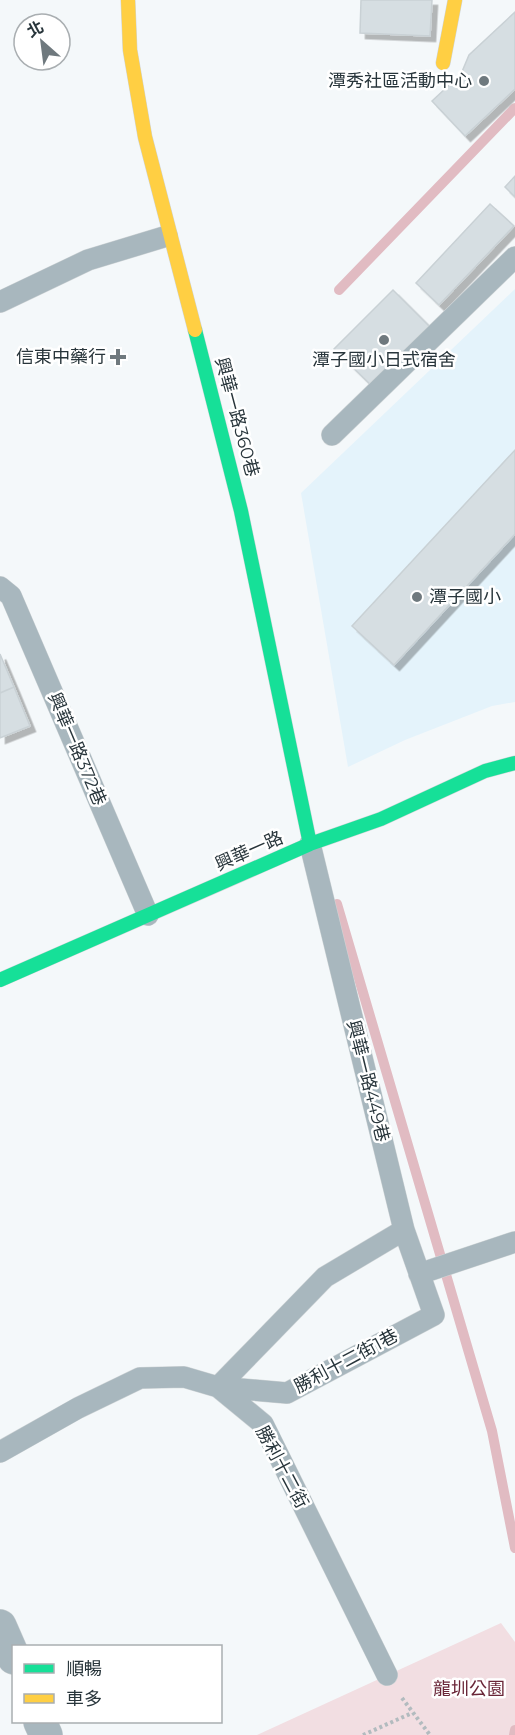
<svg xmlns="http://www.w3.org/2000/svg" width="515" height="1735" viewBox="0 0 515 1735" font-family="Montserrat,'Noto Sans TC',sans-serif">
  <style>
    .built { fill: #e4f3fb }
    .green { fill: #f2dee2 }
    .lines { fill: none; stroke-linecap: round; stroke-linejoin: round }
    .stream { stroke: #e1bbc2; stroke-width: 10 }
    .building { fill: #d6dee2; stroke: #c9d1d5; stroke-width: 1.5; filter: url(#shadow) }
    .lane-casing { stroke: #d0d5d7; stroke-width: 22 }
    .street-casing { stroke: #d0d5d7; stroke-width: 34 }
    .fast-casing { stroke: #d0d5d7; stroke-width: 15 }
    .slow-casing { stroke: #d0d5d7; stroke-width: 15 }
    .path { stroke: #b2bbbf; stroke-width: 4; stroke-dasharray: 3 3; stroke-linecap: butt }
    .lane { stroke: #a8b7be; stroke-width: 21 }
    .street { stroke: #a8b7be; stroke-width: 33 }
    .fast { stroke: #16e098; stroke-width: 14 }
    .slow { stroke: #ffcf43; stroke-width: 14 }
    .poi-dot { fill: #6f797e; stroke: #fff; stroke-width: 2 }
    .labels { text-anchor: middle; stroke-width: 5; stroke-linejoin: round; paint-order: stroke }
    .poi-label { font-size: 18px; fill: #28353b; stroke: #fff; text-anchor: end }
    .street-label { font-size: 18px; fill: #28353b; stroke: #fff }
    .park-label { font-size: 18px; fill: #6a2638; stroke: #fff }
  </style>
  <defs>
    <filter id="shadow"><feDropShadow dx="5.5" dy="5.5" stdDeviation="0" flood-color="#0004"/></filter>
  </defs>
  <rect width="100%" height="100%" fill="#f4f8fa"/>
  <path class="built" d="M 515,289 L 515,702 L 492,706 L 405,740 L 348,767 L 301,493 Z"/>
  <path class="green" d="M 501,1623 L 515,1642 L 515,1735 L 257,1735 Z"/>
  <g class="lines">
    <path class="stream" d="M 339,290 L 515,108
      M 337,904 L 492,1431 L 515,1548
      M 514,1735 L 515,1730"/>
  </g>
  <path class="building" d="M 361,0 L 432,0 L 430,36 L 360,33 Z
    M 515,12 L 515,89 L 465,136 L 432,101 L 461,74 L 469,55 Z
    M 515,176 L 515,197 L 505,187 Z
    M 490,204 L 514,226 L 439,305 L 416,283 Z
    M 393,290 L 433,330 L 375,389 L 334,349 Z
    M 515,450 L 515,534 L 394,665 L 352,626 Z
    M 0,654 L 14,687 L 0,693 Z
    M 14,687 L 30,726 L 0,738 L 0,693 Z"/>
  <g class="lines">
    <g class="lane-casing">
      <path id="lane" d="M 0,302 L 88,260 L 167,236
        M 332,435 L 515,257
        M 0,587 L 11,596 L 148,915
        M 419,1274 L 515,1242
        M 218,1387 L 287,1393 L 434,1315 L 404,1230 L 310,844
        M 218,1387 L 325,1277 L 404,1230
        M 0,1452 L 78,1408 L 140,1378 L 184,1377 L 218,1387 L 263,1424 L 387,1675"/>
    </g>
    <g class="street-casing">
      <path id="street" d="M 0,1626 L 14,1658
        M 40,1722 L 46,1735"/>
    </g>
    <g class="fast-casing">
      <path id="fast" d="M 195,330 L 241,511 L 310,844
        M 0,980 L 310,844 L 381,819 L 485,771 L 515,763"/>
    </g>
    <g class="slow-casing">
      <path id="slow" d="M 128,0 L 130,50 L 145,137 L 195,330
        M 443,63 L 455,0"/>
    </g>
    <path class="path" d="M 402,1698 L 430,1735
      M 363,1735 L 412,1713"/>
    <use href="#lane" class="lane"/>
    <use href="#street" class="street"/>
    <use href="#fast" class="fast"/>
    <use href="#slow" class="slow"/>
  </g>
  <g class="poi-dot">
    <circle cx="484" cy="81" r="6"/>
    <circle cx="384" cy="340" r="6"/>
    <path d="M115 348h6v6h6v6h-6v6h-6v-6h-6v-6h6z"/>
    <circle cx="417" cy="597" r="6"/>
  </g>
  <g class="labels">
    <g class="poi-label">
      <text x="472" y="87">潭秀社區活動中心</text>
      <text x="106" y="363">信東中藥行</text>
      <text x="384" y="366" text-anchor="middle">潭子國小日式宿舍</text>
      <text x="429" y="603" text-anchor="start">潭子國小</text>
    </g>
    <g class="street-label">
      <text transform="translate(237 417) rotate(75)" y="6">興華一路360巷</text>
      <text transform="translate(77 749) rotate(67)" y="6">興華一路372巷</text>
      <text transform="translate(249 851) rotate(-24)" y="6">興華一路</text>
      <text transform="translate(368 1081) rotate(76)" y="6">興華一路449巷</text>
      <text transform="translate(346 1361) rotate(-28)" y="6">勝利十二街1巷</text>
      <text transform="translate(282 1467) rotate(62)" y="6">勝利十二街</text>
    </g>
    <g class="park-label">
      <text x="469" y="1695">龍圳公園</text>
    </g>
  </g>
  <rect x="12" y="1645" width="210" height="78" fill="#ffffff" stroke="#a9aeb1" stroke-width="1.5"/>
  <rect x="24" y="1664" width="30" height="9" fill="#16e098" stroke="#a9aeb1" stroke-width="1.5"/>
  <text x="66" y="1675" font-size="18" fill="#28353b">順暢</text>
  <rect x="24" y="1694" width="30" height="9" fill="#ffcf43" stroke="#a9aeb1" stroke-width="1.5"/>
  <text x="66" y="1705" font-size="18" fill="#28353b">車多</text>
  <g transform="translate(42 42) rotate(332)"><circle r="28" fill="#ffffff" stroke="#a9aeb1" stroke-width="1.5"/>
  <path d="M0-4.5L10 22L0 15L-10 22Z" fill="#6f797e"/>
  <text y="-9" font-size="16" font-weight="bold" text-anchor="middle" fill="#28353b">北</text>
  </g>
</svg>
